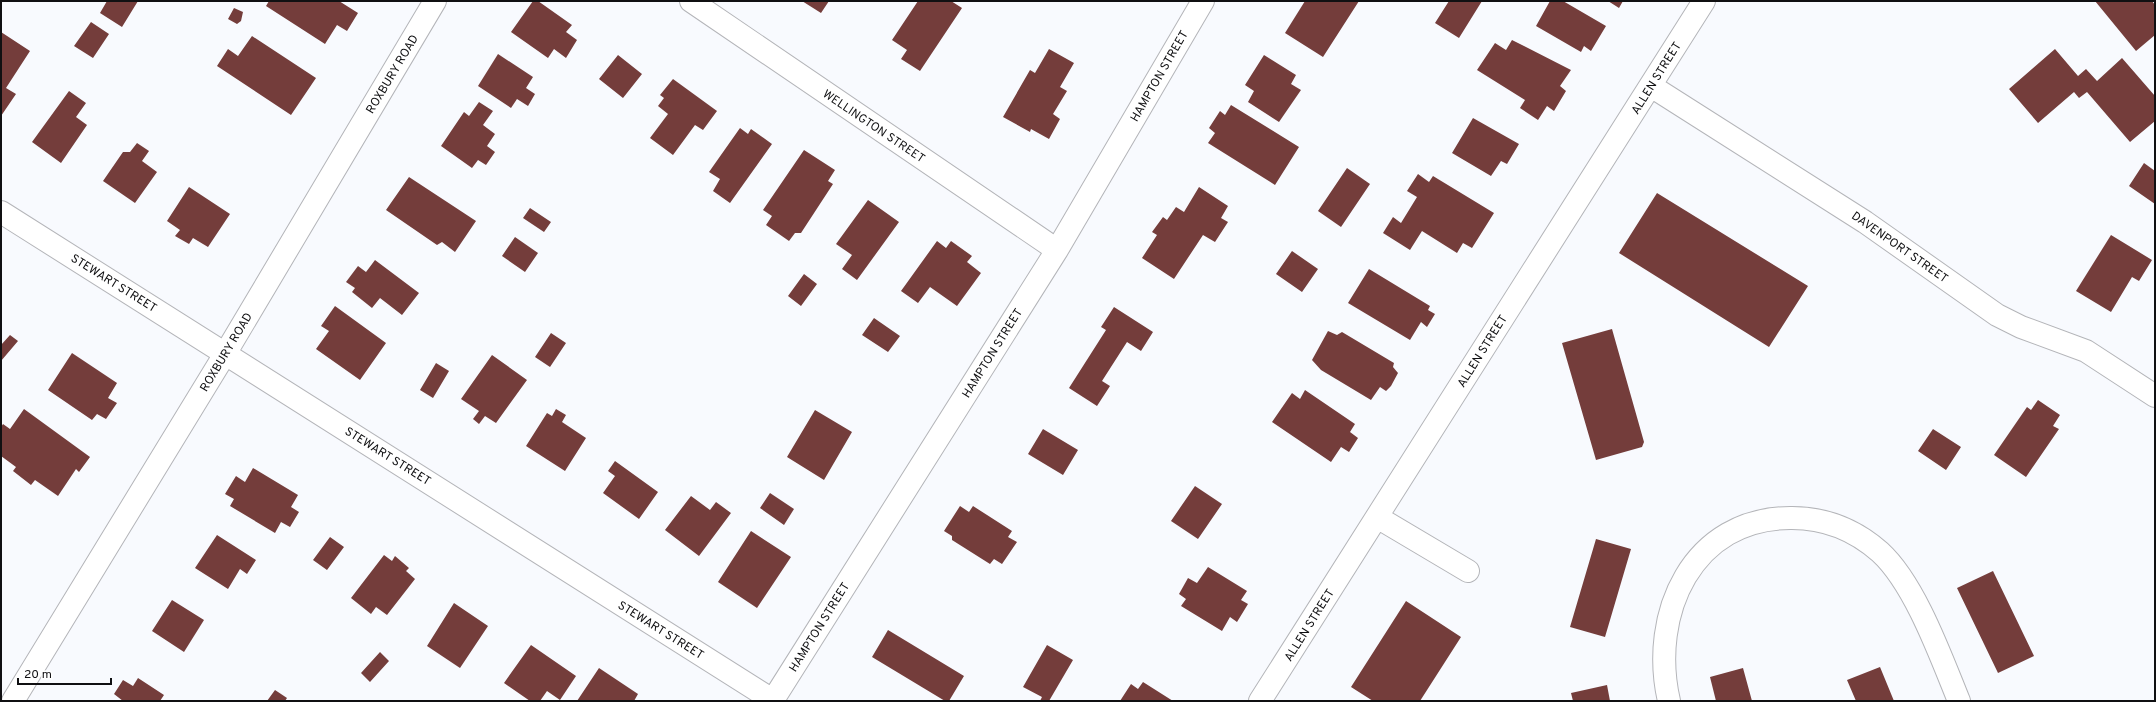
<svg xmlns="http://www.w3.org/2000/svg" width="2156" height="702" viewBox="0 0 2156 702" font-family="Overpass,sans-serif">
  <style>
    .building { fill: #743d3b }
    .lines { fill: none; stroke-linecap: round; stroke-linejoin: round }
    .minor-casing { stroke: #b4b5b9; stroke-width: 24 }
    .minor { stroke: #fff; stroke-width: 22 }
    .labels { text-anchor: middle; stroke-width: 4; stroke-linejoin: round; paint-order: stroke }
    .street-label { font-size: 12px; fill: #101012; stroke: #fff }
  </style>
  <rect width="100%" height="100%" fill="#f8fafe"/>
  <path class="building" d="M 107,1 L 138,1 L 122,27 L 100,13 Z
    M 269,1 L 339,1 L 358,13 L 347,31 L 337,25 L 325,44 L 266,6 Z
    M 533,1 L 538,1 L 572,25 L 566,32 L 577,40 L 566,58 L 554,49 L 548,58 L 511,32 Z
    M 802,1 L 829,1 L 821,13 Z
    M 918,1 L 951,1 L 962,8 L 920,71 L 901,59 L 907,50 L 892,40 Z
    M 1305,1 L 1359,1 L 1323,57 L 1285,33 Z
    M 1449,1 L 1482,1 L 1459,38 L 1435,23 Z
    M 1550,1 L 1563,1 L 1606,26 L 1591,51 L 1584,46 L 1581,52 L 1536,26 Z
    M 1608,1 L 1623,1 L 1619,8 Z
    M 2095,1 L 2152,1 L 2155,5 L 2155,35 L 2136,51 Z
    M 234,8 L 243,12 L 241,21 L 237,24 L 228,19 Z
    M 91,22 L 109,34 L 93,58 L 74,46 Z
    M 1,32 L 30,51 L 6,88 L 16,94 L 1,116 Z
    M 252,36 L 316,78 L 291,115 L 217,66 L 228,49 L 238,56 Z
    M 1512,40 L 1571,70 L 1560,86 L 1566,91 L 1554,111 L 1547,106 L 1538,120 L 1520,108 L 1525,100 L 1477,70 L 1495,43 L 1506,50 Z
    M 1049,49 L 1074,63 L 1060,87 L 1067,91 L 1053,114 L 1060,119 L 1049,139 L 1031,129 L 1030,132 L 1003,117 L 1030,70 L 1035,73 Z
    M 2055,49 L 2078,76 L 2086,69 L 2097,81 L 2122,58 L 2155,96 L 2155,121 L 2130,142 L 2087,92 L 2079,98 L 2074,92 L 2038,123 L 2009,89 Z
    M 498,54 L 533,77 L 526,88 L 535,94 L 528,106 L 517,99 L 511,108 L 478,86 Z
    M 618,55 L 642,74 L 623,98 L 599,79 Z
    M 1264,55 L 1296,75 L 1291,84 L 1301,90 L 1279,122 L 1248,102 L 1254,91 L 1245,85 Z
    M 673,79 L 717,111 L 703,130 L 695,125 L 673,155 L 650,138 L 668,114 L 658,106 L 664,98 L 660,95 Z
    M 69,91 L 86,103 L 76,117 L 87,125 L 61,163 L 32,142 Z
    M 479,102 L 493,111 L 483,125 L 495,134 L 487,146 L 495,152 L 486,165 L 478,160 L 472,168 L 441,146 L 464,112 L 469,116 Z
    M 1231,105 L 1299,147 L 1275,185 L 1208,143 L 1215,133 L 1209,128 L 1220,111 L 1225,115 Z
    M 1473,118 L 1519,144 L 1507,164 L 1501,161 L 1491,176 L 1452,153 Z
    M 740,128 L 748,134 L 751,129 L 772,144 L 730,203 L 713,191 L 720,179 L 709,172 Z
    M 137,143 L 149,151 L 142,161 L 157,172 L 135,203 L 103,181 L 123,152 L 130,152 Z
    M 804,150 L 835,170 L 828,181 L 833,184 L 801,233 L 795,233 L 789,241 L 766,225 L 772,216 L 763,210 Z
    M 2144,163 L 2155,171 L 2155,204 L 2129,186 Z
    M 1347,168 L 1370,184 L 1341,227 L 1318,211 Z
    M 1418,174 L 1429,182 L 1433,176 L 1494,213 L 1472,248 L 1463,243 L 1457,253 L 1422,231 L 1410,250 L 1383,233 L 1393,217 L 1401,223 L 1417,197 L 1407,191 Z
    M 409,177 L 476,221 L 455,252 L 442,242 L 437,245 L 386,210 Z
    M 189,187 L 230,214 L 208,247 L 193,238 L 189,244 L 175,236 L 180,230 L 167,221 Z
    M 1199,187 L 1228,206 L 1221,218 L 1228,222 L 1215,242 L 1203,235 L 1174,279 L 1142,258 L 1157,235 L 1152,232 L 1163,217 L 1167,220 L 1176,207 L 1184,212 Z
    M 1657,193 L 1808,286 L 1769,347 L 1619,253 Z
    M 868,200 L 899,222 L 857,280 L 842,269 L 852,255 L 836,244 Z
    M 530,208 L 551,222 L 544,232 L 523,218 Z
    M 2111,235 L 2152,260 L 2139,281 L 2132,277 L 2111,312 L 2076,291 Z
    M 515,237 L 538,253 L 525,272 L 502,256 Z
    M 937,241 L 946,248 L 951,241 L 972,256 L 967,262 L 981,273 L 957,306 L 930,287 L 918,303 L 901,291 Z
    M 1292,251 L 1318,269 L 1302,292 L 1276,274 Z
    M 375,260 L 419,293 L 402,315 L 380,298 L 372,308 L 352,292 L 355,288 L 346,282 L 358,266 L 366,272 Z
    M 1369,269 L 1430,306 L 1428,310 L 1435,314 L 1427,327 L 1421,322 L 1410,340 L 1348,303 Z
    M 804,274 L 817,284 L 801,306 L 788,296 Z
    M 335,306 L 386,343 L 360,380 L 316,349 L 329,331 L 321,326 Z
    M 1114,307 L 1153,332 L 1141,351 L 1127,342 L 1102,381 L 1110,386 L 1097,406 L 1069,388 L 1106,330 L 1101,327 Z
    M 874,318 L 900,336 L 888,352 L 862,335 Z
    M 1612,329 L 1644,442 L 1642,447 L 1596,460 L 1562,343 Z
    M 1328,331 L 1337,335 L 1342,332 L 1394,363 L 1393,367 L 1398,373 L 1391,386 L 1386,391 L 1380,387 L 1371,400 L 1321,370 L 1312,360 Z
    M 551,333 L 566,343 L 550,367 L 535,357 Z
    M 10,335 L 18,341 L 1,361 L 1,345 Z
    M 72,353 L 117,383 L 108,398 L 117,403 L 106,419 L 97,414 L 92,420 L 48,390 Z
    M 492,355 L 527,380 L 496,423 L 485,416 L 479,424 L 473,419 L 479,411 L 461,399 Z
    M 436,363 L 449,371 L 433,398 L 420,390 Z
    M 1305,390 L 1355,424 L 1350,432 L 1358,438 L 1349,452 L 1341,447 L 1331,462 L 1272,422 L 1292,393 L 1300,399 Z
    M 2038,400 L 2060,415 L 2053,426 L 2059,429 L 2026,477 L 1994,455 L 2027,407 L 2031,410 Z
    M 24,409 L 90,457 L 79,472 L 76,469 L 58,496 L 35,480 L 31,485 L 13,471 L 16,467 L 1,456 L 1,427 L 3,424 L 10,429 Z
    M 556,409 L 566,415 L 562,422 L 586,438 L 565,471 L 526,446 L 547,413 L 552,416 Z
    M 815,410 L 852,432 L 824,480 L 787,457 Z
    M 1043,429 L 1078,450 L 1063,475 L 1028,454 Z
    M 1933,429 L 1961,447 L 1946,470 L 1918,451 Z
    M 615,461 L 658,492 L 639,519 L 603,493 L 615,476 L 608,471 Z
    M 253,468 L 298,495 L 291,507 L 299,512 L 290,527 L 281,522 L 275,533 L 230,506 L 234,499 L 225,494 L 236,476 L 245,482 Z
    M 1195,486 L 1222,504 L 1198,539 L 1171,521 Z
    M 770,493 L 794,509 L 784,525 L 760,508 Z
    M 691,496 L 710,510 L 716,502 L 731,513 L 699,556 L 665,530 Z
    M 960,506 L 969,512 L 973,506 L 1012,531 L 1008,537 L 1017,542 L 1002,564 L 994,559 L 990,564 L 952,540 L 952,536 L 944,531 Z
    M 751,531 L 791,557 L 757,608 L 718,582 Z
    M 217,535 L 256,560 L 247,574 L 240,569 L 228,589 L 195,568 Z
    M 330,537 L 344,547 L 327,570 L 313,560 Z
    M 1596,539 L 1631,549 L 1605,637 L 1570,627 Z
    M 384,555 L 392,561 L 395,556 L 409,568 L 406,571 L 415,579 L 387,615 L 376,607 L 371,614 L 351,598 Z
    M 1208,567 L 1247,591 L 1241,600 L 1248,604 L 1237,622 L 1230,617 L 1222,631 L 1181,606 L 1186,599 L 1179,594 L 1188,578 L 1197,583 Z
    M 1993,571 L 2034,656 L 1998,673 L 1957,588 Z
    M 172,600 L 204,620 L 184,652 L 152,631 Z
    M 1406,601 L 1461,637 L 1420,701 L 1373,701 L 1351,687 Z
    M 454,603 L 488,626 L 460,668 L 427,646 Z
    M 888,630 L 964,676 L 949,701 L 945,701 L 872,657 Z
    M 531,645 L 576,676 L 560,700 L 547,691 L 540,701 L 530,701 L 504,683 Z
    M 1047,645 L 1073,660 L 1049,701 L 1040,701 L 1042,697 L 1023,687 Z
    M 380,652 L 389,661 L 370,682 L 361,673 Z
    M 1880,667 L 1894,701 L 1856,701 L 1847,680 Z
    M 599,668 L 638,694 L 634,701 L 577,701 Z
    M 1743,668 L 1752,701 L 1716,701 L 1710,677 Z
    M 138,678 L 164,695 L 160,701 L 123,701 L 114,694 L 123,680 L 133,686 Z
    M 1143,682 L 1173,701 L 1120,701 L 1131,684 L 1138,689 Z
    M 1607,685 L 1610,701 L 1573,701 L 1571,693 Z
    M 275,690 L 287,698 L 285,701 L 267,701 Z"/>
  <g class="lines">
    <g class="minor-casing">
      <path id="minor" d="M 691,1 L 1057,250
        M 1651,86 L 1865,222 L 1997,315 L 2021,327 L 2086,351 L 2155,396
        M 1,212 L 774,701
        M 1377,517 L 1468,571
        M 773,700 L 1057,250 L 1203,1
        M 13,701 L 225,354 L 435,1
        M 1260,701 L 1704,1
        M 1669,701 C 1649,614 1692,517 1792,518 C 1825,518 1855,530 1880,552 C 1915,584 1941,657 1959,701"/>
    </g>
    <use href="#minor" class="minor"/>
  </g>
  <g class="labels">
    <g class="street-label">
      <text transform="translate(392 74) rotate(-59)" y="4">ROXBURY ROAD</text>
      <text transform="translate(1159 76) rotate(-60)" y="4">HAMPTON STREET</text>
      <text transform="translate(1656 78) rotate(-58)" y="4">ALLEN STREET</text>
      <text transform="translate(874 126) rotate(34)" y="4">WELLINGTON STREET</text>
      <text transform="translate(1900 247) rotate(35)" y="4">DAVENPORT STREET</text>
      <text transform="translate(114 283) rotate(32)" y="4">STEWART STREET</text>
      <text transform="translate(1482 351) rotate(-58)" y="4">ALLEN STREET</text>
      <text transform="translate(226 352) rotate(-59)" y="4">ROXBURY ROAD</text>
      <text transform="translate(992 353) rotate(-58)" y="4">HAMPTON STREET</text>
      <text transform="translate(388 456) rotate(32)" y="4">STEWART STREET</text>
      <text transform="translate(1309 625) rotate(-58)" y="4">ALLEN STREET</text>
      <text transform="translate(819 627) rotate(-58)" y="4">HAMPTON STREET</text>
      <text transform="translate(661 630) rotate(32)" y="4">STEWART STREET</text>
    </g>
  </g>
  <rect width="2156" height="702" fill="none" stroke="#101012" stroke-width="4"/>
  <path d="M18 678v6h93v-6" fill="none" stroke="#101012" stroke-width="2"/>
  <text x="24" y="678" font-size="12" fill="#101012" stroke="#ffffff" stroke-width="3" paint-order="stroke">20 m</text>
</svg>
